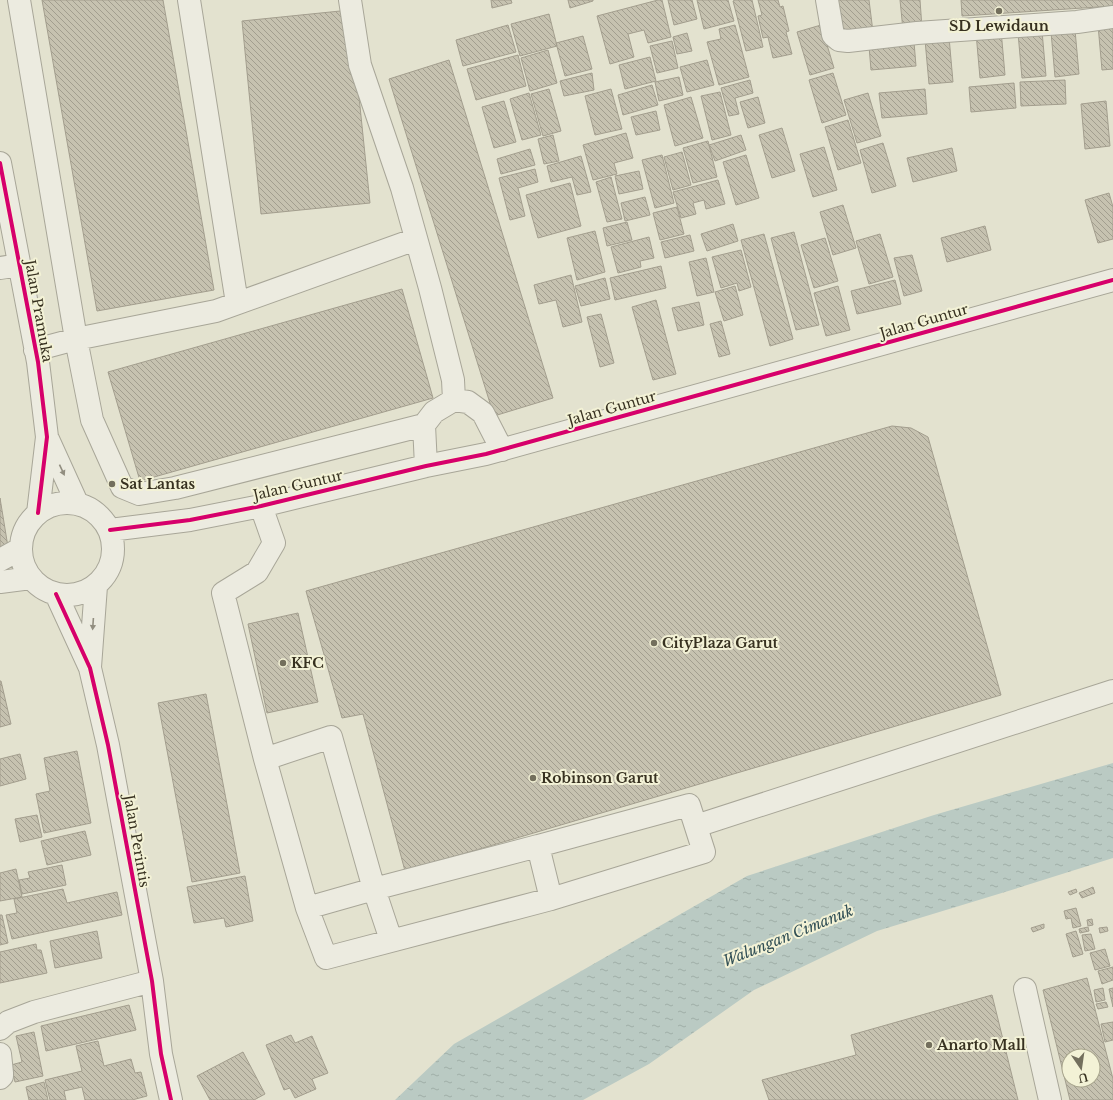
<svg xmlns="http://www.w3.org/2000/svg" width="1113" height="1100" viewBox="0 0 1113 1100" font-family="'Libre Baskerville',serif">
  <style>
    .water { fill: url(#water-ripples) }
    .building { fill: url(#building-back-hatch); stroke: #a39e8e; fill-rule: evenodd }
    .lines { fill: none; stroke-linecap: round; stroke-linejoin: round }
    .minor-casing { stroke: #a8a698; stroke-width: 24 }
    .minor { stroke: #ecebe0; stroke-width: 22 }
    .cycleway-casing { stroke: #f3f2d6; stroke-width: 6 }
    .cycleway { stroke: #d6006c; stroke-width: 4 }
    .oneway { fill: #928e80 }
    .poi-dot { fill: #736f5d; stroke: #f3f2d6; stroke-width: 1.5 }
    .labels { text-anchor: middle; stroke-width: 4; stroke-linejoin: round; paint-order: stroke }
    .poi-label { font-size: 14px; font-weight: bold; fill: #373120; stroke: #f3f2d6; text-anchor: start }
    .street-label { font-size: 14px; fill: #373120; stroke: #f3f2d6 }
    .water-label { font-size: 15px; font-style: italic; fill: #314f55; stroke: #f3f2d6 }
  </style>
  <defs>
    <pattern id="water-ripples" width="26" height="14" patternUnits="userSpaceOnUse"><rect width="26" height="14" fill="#bacac3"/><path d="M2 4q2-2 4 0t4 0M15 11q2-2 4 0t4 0" fill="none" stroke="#a0aea7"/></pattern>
    <pattern id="building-back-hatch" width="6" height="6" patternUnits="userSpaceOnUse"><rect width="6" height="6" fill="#c6c2b0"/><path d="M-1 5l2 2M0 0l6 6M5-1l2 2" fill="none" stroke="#a29e8f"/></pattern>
  </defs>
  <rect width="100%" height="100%" fill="#e3e2cf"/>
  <path class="water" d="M 1113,763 L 1113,858 L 1005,892 L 877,931 L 754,990 L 649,1064 L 583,1100 L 395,1100 L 454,1044 L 747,876 L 934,815 Z"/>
  <path class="building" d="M 42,0 L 163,0 L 214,290 L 97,311 Z
    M 491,0 L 511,0 L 512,3 L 492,8 Z
    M 568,0 L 593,0 L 593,1 L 570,8 Z
    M 658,0 L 662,0 L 671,37 L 648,43 L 644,30 L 628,34 L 634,57 L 610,64 L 597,16 Z
    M 668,0 L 692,0 L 697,19 L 674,25 Z
    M 697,0 L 728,0 L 734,21 L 704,29 Z
    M 735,0 L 752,0 L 763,47 L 746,51 L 733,1 Z
    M 758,0 L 778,0 L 780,7 L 783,6 L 789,31 L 786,32 L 792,54 L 773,58 L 768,37 L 763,38 L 758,16 L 762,15 Z
    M 834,0 L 869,0 L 873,32 L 839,36 Z
    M 900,0 L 920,0 L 922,28 L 903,30 Z
    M 961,0 L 1113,0 L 1113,6 L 962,16 Z
    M 350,10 L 370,203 L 261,214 L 242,21 Z
    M 549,14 L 557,46 L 520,56 L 511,24 Z
    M 1113,24 L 1113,69 L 1102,70 L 1098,25 Z
    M 508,25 L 516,52 L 463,66 L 456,40 Z
    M 735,25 L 749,77 L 719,85 L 707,42 L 721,39 L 719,29 Z
    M 821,25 L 834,68 L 810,75 L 797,32 Z
    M 1001,30 L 1005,75 L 980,78 L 976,33 Z
    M 1075,30 L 1079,74 L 1055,77 L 1051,32 Z
    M 1042,31 L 1046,76 L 1022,78 L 1018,33 Z
    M 687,33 L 692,51 L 677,54 L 673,37 Z
    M 583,36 L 592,69 L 565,76 L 556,43 Z
    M 949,37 L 953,82 L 929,84 L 925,40 Z
    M 672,41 L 678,68 L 657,73 L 650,46 Z
    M 914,42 L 916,66 L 871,70 L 869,46 Z
    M 548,50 L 557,83 L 530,91 L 521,58 Z
    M 518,55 L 526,86 L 476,100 L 467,69 Z
    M 650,57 L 656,81 L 625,89 L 619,65 Z
    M 449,60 L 553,398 L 494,416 L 389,79 Z
    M 707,60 L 714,85 L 687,92 L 680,67 Z
    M 592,73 L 594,90 L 564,96 L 560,81 Z
    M 833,73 L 846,115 L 822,123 L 809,80 Z
    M 679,77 L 683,95 L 659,101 L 655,82 Z
    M 750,80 L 753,93 L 735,98 L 739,114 L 729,116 L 721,88 Z
    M 1065,80 L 1066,104 L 1021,106 L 1020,82 Z
    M 1014,83 L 1016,108 L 971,112 L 969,87 Z
    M 652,85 L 658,105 L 623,115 L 618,95 Z
    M 549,89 L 561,131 L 543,136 L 531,94 Z
    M 611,89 L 622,129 L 595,135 L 585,96 Z
    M 925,89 L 927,114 L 882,118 L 879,93 Z
    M 720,92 L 731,135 L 712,140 L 701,96 Z
    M 529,93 L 541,135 L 522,140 L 510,99 Z
    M 868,93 L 881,136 L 857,143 L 844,100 Z
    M 691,97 L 703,138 L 675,146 L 664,105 Z
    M 758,97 L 765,123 L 748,128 L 740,102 Z
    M 504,101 L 516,142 L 494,148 L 482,107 Z
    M 1106,101 L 1110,146 L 1085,149 L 1081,104 Z
    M 656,111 L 660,130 L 636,135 L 631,117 Z
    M 848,120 L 861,163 L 838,170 L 825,127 Z
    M 782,128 L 795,171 L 772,178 L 759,135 Z
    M 626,133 L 633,158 L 614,163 L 617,174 L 593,180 L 583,145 Z
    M 553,135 L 559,161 L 544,164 L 538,139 Z
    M 741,135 L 746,150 L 715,161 L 709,145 Z
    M 708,141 L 717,177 L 693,183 L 683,148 Z
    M 883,143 L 896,186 L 872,193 L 860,150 Z
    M 824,147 L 837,190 L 813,197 L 800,154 Z
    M 952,148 L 957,171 L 913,182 L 907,158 Z
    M 530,149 L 535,165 L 501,174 L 497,159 Z
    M 682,152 L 691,185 L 673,190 L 664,157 Z
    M 662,155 L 674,203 L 655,208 L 642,160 Z
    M 746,155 L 759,198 L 736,205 L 723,162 Z
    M 581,156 L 591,192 L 577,195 L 572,177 L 551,182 L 547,166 Z
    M 535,169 L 538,182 L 518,188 L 525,216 L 510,220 L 499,178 Z
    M 639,171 L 643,189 L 619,194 L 615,176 Z
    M 611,177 L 622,219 L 607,222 L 596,182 Z
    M 718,180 L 725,204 L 706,209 L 704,200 L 693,203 L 696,214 L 681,218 L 673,192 Z
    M 570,183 L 581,226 L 538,238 L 526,195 Z
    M 1109,193 L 1113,207 L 1113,239 L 1098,243 L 1085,200 Z
    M 645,197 L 650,215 L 625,221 L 621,203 Z
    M 843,205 L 856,248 L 833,255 L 820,212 Z
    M 677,207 L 684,234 L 660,240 L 653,213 Z
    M 627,222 L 632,240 L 607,246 L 603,228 Z
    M 733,224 L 738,241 L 707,251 L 701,234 Z
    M 985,226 L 991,250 L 947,262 L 941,238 Z
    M 595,231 L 605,272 L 577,280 L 567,238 Z
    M 794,232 L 819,325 L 796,330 L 771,238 Z
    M 764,234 L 793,339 L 770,346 L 741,240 Z
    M 880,234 L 893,277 L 869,284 L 856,241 Z
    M 690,235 L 694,251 L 665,258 L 661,242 Z
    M 649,237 L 654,258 L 640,261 L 641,267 L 618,273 L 611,247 Z
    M 825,238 L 838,281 L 814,288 L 801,245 Z
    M 741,250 L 751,287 L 739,291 L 737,283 L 721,288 L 712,257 Z
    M 912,255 L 922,291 L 904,296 L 894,258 Z
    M 706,258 L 714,292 L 697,296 L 689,262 Z
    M 661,266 L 666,288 L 615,300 L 610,278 Z
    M 571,275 L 582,322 L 563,327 L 556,300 L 539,304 L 534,285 Z
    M 605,278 L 610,299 L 581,306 L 575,286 Z
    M 895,280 L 901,304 L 857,314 L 851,291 Z
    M 735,286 L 743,315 L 724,321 L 715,292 Z
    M 838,286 L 850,330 L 826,336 L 814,293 Z
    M 402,289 L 433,398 L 140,481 L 108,372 Z
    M 656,300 L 676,374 L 653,380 L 632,307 Z
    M 699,302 L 704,325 L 678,331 L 672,308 Z
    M 601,314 L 614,363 L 600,367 L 587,317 Z
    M 721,321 L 730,354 L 719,357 L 710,324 Z
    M 892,426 L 911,428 L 928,437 L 1001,695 L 405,871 L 363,714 L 342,718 L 306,591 Z
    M 0,498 L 8,547 L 0,548 Z
    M 298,613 L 318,702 L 267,713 L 248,624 Z
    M 0,681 L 1,681 L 11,724 L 0,727 Z
    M 206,694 L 240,873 L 192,882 L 158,703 Z
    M 77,751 L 91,823 L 44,833 L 36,794 L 50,791 L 44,758 Z
    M 20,754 L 26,779 L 0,786 L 0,759 Z
    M 37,815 L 42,837 L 20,842 L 15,819 Z
    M 85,831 L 91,855 L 47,865 L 41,841 Z
    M 62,865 L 66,885 L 22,894 L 19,880 L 30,878 L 28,872 Z
    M 16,869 L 22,897 L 0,901 L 0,873 Z
    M 245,876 L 253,921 L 226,927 L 224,918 L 194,923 L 187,887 Z
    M 1093,887 L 1095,893 L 1082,898 L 1079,893 Z
    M 63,889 L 67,903 L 117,892 L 122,915 L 12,939 L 6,915 L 17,913 L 14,899 Z
    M 1076,889 L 1077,892 L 1070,895 L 1068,892 Z
    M 1076,908 L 1081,926 L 1073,928 L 1071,918 L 1066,919 L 1064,911 Z
    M 0,915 L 2,915 L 8,943 L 0,945 Z
    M 1092,919 L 1093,925 L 1088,926 L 1087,920 Z
    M 1044,924 L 1044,928 L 1033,932 L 1031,928 Z
    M 1088,927 L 1089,931 L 1080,933 L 1079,929 Z
    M 1107,927 L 1108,931 L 1100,933 L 1099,928 Z
    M 97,931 L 102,958 L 55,968 L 50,941 Z
    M 1076,931 L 1083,954 L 1073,957 L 1066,934 Z
    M 1091,934 L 1095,949 L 1085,951 L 1082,935 Z
    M 36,944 L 37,950 L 41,950 L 47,973 L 0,983 L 0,952 Z
    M 1105,949 L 1110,966 L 1095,970 L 1090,953 Z
    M 1113,967 L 1113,980 L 1102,984 L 1098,971 Z
    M 1087,978 L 1113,1079 L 1113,1100 L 1070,1100 L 1043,990 ZM 1069,1056 L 1093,1056 L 1093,1080 L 1069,1080 Z
    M 1103,988 L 1105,1000 L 1096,1002 L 1094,990 Z
    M 1113,988 L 1113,1007 L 1109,989 Z
    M 992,995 L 1018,1100 L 769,1100 L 762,1080 L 856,1055 L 851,1035 Z
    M 1106,1002 L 1108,1007 L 1098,1009 L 1096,1004 Z
    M 129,1005 L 136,1030 L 46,1051 L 41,1026 Z
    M 1113,1022 L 1113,1040 L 1105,1042 L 1101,1024 Z
    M 34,1032 L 43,1076 L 15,1082 L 11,1065 L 22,1062 L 16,1036 Z
    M 291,1035 L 295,1043 L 312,1036 L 328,1073 L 312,1079 L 316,1089 L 295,1098 L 290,1088 L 284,1090 L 266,1045 Z
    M 98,1041 L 104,1066 L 131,1059 L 135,1073 L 141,1072 L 147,1096 L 132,1100 L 85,1100 L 82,1087 L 64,1091 L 66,1100 L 50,1100 L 45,1080 L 82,1071 L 76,1046 Z
    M 243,1052 L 265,1094 L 254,1100 L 210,1100 L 197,1076 Z
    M 44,1082 L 48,1100 L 29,1100 L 26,1087 Z"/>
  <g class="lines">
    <g class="minor-casing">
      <path id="minor" d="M 19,0 L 76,339 L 92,420 L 122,487 L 139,494 L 175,488 L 424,425
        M 189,0 L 237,303
        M 350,0 L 360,65 L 402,188 L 430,288 L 453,380 L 454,400
        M 827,0 L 833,35 L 839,40 L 848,41 L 917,33 L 1077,22 L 1113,17
        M 0,163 L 38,362 L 47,437 L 38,513
        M 0,268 L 20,265
        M 35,350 L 76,339 L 216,311 L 416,239
        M 47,437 L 77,503
        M 426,466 L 424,425 L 434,412 L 454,400 L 468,402 L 483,413 L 502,450
        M21 549a46 46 0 1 1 92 0a46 46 0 1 1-92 0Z
        M 261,506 L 274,543 L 257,572 L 223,593 L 265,759 L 307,908 L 326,958 L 551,899 L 704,852 L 689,805 L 538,846
        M 110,530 L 190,520 L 261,506 L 426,466 L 486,454 L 1113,280
        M 0,560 L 20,549
        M 0,582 L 31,578
        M 56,594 L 90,668 L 108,745 L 152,981 L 161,1054 L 171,1100
        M 90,667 L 96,586
        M 265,759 L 331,737 L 374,889 L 391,940
        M 696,826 L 1113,691
        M 307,908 L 374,889 L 538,846 L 551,899
        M 1025,989 L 1050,1100
        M 0,1029 L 8,1022 L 34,1012 L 152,981
        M 0,1054 L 2,1073 L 2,1076 L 0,1078"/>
    </g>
    <use href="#minor" class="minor"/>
    <g class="cycleway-casing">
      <path id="cycleway" d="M 0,163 L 38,362 L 47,437 L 38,513
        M 110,530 L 190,520 L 261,506 L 426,466 L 486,454 L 1113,280
        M 56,594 L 90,668 L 108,745 L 152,981 L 161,1054 L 171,1100"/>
    </g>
    <use href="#cycleway" class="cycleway"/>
  </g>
  <defs><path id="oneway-solid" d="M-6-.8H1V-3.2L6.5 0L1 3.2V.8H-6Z"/></defs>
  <g class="oneway">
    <use href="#oneway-solid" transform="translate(62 470) rotate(65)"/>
    <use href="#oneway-solid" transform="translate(93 624) rotate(94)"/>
  </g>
  <g class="poi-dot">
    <circle cx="999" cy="11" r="4"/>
    <circle cx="112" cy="484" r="4"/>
    <circle cx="654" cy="643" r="4"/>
    <circle cx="283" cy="663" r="4"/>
    <circle cx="533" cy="778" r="4"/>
    <circle cx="929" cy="1045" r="4"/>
  </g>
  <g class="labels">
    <g class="poi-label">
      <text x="999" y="31" text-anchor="middle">SD Lewidaun</text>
      <text x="120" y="489">Sat Lantas</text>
      <text x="662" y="648">CityPlaza Garut</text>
      <text x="291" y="668">KFC</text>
      <text x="541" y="783">Robinson Garut</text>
      <text x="937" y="1050">Anarto Mall</text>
    </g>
    <g class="street-label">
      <text transform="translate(39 311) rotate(80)" y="5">Jalan Pramuka</text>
      <text transform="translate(924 321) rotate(-16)" y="5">Jalan Guntur</text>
      <text transform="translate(612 408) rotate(-16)" y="5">Jalan Guntur</text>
      <text transform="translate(298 485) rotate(-13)" y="5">Jalan Guntur</text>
      <text transform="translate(137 841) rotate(80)" y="5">Jalan Perintis</text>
    </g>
    <g class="water-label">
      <text transform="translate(788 936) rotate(-22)" y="5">Walungan Cimanuk</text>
    </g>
  </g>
  <g transform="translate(1081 1068) rotate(167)"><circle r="19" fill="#f3f2d6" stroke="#a8a58d"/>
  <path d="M0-3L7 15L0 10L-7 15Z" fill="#736f5d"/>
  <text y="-6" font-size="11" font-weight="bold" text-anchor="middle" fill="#373120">U</text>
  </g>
</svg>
